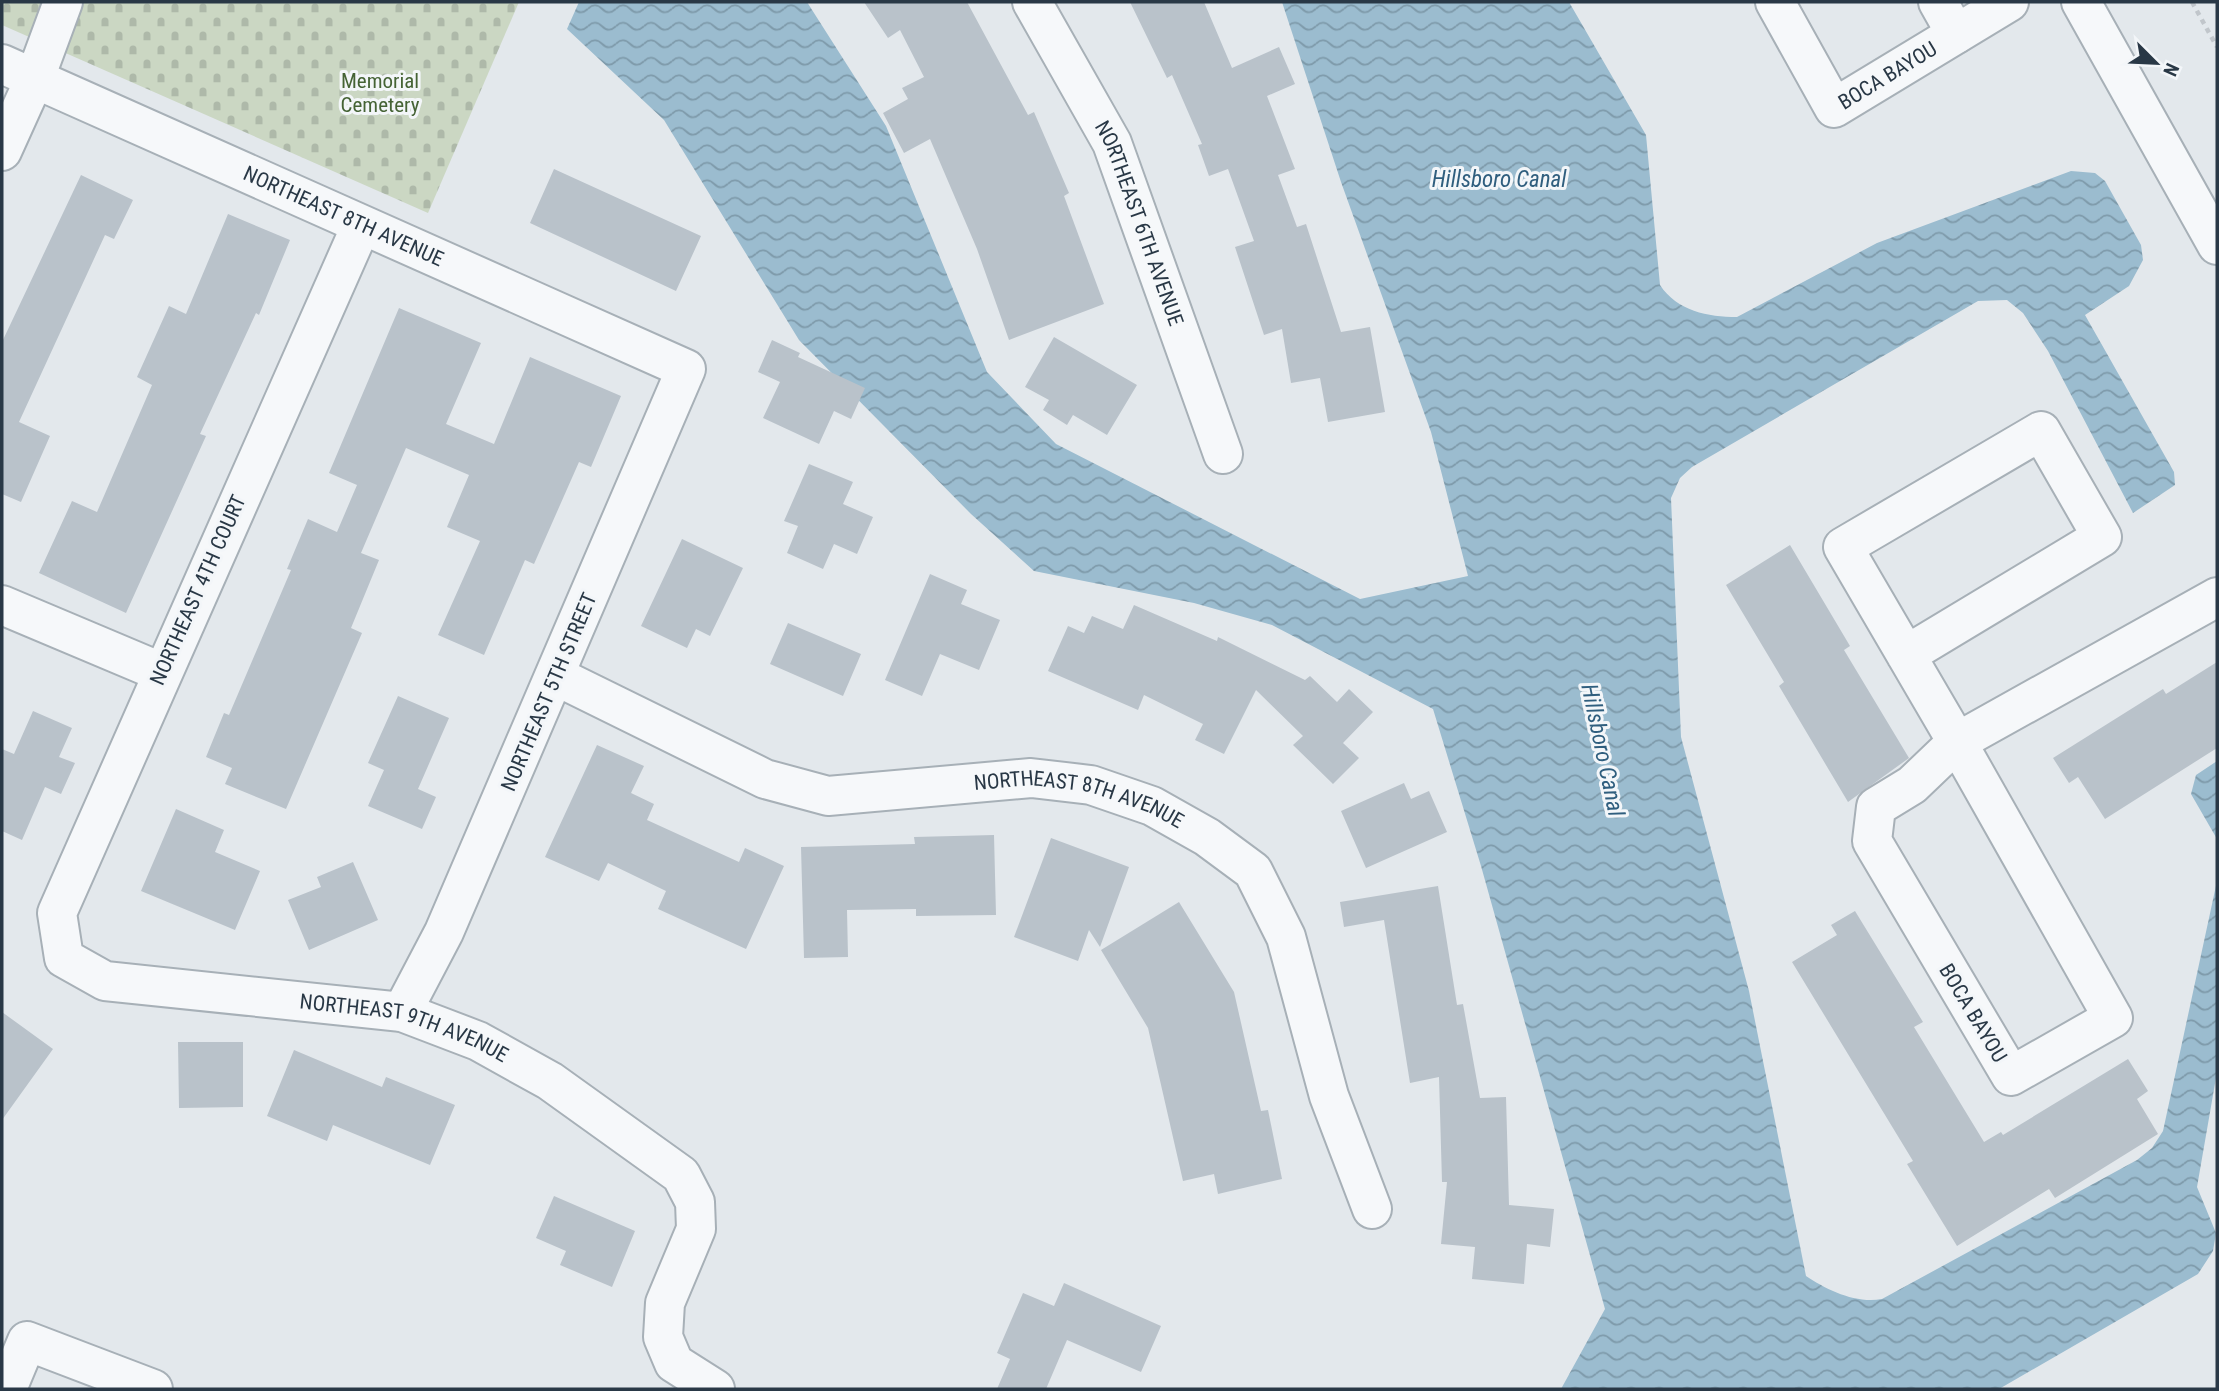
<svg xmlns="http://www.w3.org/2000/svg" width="2219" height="1391" viewBox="0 0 2219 1391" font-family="'Roboto Condensed',sans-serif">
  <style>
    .cemetery { fill: url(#cemetery-stones) }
    .water { fill: url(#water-waves) }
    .building { fill: #b9c2ca }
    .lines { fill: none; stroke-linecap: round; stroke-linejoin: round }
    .minor-casing { stroke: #a7b0b7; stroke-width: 42 }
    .path { stroke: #c1c6cb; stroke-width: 4.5; stroke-dasharray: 5 5; stroke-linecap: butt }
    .minor { stroke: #f6f8fa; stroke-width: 38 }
    .labels { text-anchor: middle; stroke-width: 6; stroke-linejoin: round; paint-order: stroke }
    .street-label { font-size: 21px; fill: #293846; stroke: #f3f6f9 }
    .park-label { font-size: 21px; fill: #456335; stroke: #f3f6f9 }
    .water-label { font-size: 23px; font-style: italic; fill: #2f5e7e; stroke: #f3f6f9 }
  </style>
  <defs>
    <pattern id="cemetery-stones" width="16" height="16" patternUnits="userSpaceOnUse" patternTransform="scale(1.75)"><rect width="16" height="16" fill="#cbd7c3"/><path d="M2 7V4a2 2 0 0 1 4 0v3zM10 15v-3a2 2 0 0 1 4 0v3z" fill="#aeb9a9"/></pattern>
    <pattern id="water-waves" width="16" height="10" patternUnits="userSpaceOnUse" patternTransform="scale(1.75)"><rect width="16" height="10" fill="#9bbccf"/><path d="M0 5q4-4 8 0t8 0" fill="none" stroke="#7e9aaa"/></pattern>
  </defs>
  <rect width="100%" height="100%" fill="#e3e8ec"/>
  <path class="cemetery" d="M 2,2 L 519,2 L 428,213 L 2,25 Z"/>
  <path class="water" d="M 579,2 L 807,2 L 886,126 L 987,372 L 1056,444 L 1360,599 L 1468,576 L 1431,432 L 1341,182 L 1282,2 L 1569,2 L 1646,135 L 1660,285 C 1677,311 1708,317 1737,317 L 1877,243 L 2071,171 L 2095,173 L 2105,181 L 2141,245 L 2143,260 L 2129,286 L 2085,315 L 2174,472 L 2175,485 L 2133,513 L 2048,351 L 2023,313 L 2007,300 L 1978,301 L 1692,467 L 1680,478 L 1671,498 L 1681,737 L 1749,991 L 1806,1276 C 1827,1290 1856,1304 1882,1299 L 2137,1160 L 2152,1148 L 2163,1131 L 2217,881 L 2217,1072 L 2197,1187 L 2216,1233 L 2213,1251 L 2198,1274 L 1999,1389 L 1561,1389 L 1605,1309 L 1481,866 L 1433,709 L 1272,625 L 1194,603 L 1034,571 L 971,514 L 799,340 L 664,120 L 567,29 Z
    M 2217,761 L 2217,839 L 2191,794 L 2196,775 Z"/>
  <path class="building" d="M 864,2 L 967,2 L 1028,115 L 1034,112 L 1069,193 L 1064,196 L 1104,304 L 1009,340 L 977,249 L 930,139 L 904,153 L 883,113 L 908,99 L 902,88 L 924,77 L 900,30 L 888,38 Z
    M 1130,2 L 1204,2 L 1232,68 L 1279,47 L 1295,84 L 1267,96 L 1295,169 L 1278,175 L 1297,227 L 1306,224 L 1341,332 L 1370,327 L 1385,412 L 1328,422 L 1320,378 L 1291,383 L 1282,329 L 1264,335 L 1235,247 L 1254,241 L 1228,169 L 1209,176 L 1198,145 L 1202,144 L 1172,75 L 1167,78 Z
    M 554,169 L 701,236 L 676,291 L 530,223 Z
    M 81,175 L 133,200 L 114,239 L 105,235 L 19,422 L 50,436 L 21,502 L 2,494 L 2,342 Z
    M 228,214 L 290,240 L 259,315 L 256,313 L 200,434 L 206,436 L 126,613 L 39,573 L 72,501 L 97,512 L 152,385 L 137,377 L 169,306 L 186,314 Z
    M 399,308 L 481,343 L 446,424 L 494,444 L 530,357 L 621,396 L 591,467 L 579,462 L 534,564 L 525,560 L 484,655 L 438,635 L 480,541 L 447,527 L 469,475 L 406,448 L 361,553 L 379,560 L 351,628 L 362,633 L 286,809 L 225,784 L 232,768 L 206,757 L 224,713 L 229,715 L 291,570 L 287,569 L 308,519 L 337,532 L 357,485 L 329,473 Z
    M 1054,337 L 1137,385 L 1107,435 L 1073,415 L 1067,425 L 1043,410 L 1049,400 L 1025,387 Z
    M 772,340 L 800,353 L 798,357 L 865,388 L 851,419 L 834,411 L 819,444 L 763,418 L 780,382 L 758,372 Z
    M 809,464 L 853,482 L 843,504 L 873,517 L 857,554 L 834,544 L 823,569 L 787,553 L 798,526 L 784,521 Z
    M 682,539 L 743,568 L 710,636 L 696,629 L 687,648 L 641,626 Z
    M 1790,545 L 1850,646 L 1844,650 L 1909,758 L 1848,802 L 1779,686 L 1784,682 L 1726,585 Z
    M 930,574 L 967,590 L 961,604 L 1000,620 L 979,670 L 940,654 L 922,696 L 885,680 Z
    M 1134,605 L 1217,641 L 1218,637 L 1305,680 L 1310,676 L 1337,702 L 1349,689 L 1373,712 L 1343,743 L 1359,758 L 1333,784 L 1293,745 L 1303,736 L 1256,690 L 1224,754 L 1195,740 L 1203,724 L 1144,695 L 1138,710 L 1048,671 L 1068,626 L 1084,633 L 1092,616 L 1123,629 Z
    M 788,623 L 861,654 L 843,696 L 770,664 Z
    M 2217,662 L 2217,748 L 2105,819 L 2078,777 L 2069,783 L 2053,758 L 2163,689 L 2166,694 Z
    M 398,696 L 449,718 L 418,789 L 436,797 L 422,829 L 368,806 L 384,770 L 368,763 Z
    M 33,711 L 72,728 L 59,757 L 75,763 L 61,794 L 45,787 L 22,840 L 2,831 L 2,749 L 14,754 Z
    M 597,745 L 644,766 L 631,793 L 654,804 L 647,820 L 739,862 L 745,848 L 784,866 L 746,949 L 658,909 L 666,891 L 608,863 L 599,881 L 545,857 Z
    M 1404,783 L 1411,799 L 1429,791 L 1447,832 L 1366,868 L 1341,811 Z
    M 176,809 L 224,830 L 215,852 L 260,871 L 235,930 L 141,891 Z
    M 994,835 L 996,915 L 916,916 L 916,909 L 847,910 L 848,957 L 804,958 L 801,847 L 915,844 L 914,837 Z
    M 1051,838 L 1129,867 L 1100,947 L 1089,930 L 1078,961 L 1014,937 Z
    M 353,862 L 378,920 L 309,950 L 288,900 L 321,887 L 317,877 Z
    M 1438,886 L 1457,1005 L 1463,1004 L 1480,1098 L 1506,1097 L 1509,1205 L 1554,1209 L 1550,1247 L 1527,1244 L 1524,1284 L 1472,1279 L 1475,1247 L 1441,1244 L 1447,1182 L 1442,1182 L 1439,1077 L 1410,1083 L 1384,920 L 1344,927 L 1340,902 Z
    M 1179,902 L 1234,992 L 1261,1111 L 1268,1110 L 1282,1179 L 1218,1194 L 1214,1174 L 1183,1181 L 1148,1028 L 1101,950 Z
    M 1855,911 L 1923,1022 L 1914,1027 L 1984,1142 L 2001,1132 L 2003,1135 L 2128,1059 L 2148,1091 L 2137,1099 L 2158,1134 L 2055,1198 L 2049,1189 L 1957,1246 L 1907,1164 L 1913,1161 L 1792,962 L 1837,935 L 1831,925 Z
    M 2,1012 L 53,1049 L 2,1120 Z
    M 178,1042 L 243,1042 L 243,1107 L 179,1108 Z
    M 294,1050 L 382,1087 L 386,1077 L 455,1105 L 430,1165 L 333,1125 L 327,1141 L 267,1116 Z
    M 554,1196 L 635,1231 L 612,1287 L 560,1265 L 566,1251 L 536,1238 Z
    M 1064,1283 L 1161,1326 L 1141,1372 L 1067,1340 L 1046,1389 L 997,1389 L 1010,1359 L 997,1353 L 1023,1293 L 1054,1306 Z"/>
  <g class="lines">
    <g class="minor-casing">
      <g id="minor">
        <path id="s1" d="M 1032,2 L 1112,143 L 1223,454"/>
        <path id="s2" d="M 1775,2 L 1834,108 L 2009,2"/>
        <path d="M 1938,2 L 1956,34"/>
        <path d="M 2081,2 L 2217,245"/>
        <path id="s3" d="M 2,64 L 686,369 L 444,932 L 402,1012"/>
        <path d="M 2,151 L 35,78 L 63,2"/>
        <path id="s4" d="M 361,226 L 57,913 L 64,958 L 105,981 L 402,1012 L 478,1041 L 550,1081 L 681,1175 L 695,1202 L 696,1229 L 665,1303 L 663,1337 L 674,1363 L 715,1389"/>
        <path d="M 2,605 L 161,672"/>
        <path d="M 1906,655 L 2102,537 L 2041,431 L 1843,547 L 1957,742 L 2217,597"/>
        <path id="s5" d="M 556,676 L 765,779 L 828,796 L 1031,778 L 1091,785 L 1152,806 L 1207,837 L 1253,871 L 1286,937 L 1329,1096 L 1372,1209"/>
        <path d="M 1957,742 L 2113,1018 L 2011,1076 L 1872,841 L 1876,807 L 1912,785 Z"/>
        <path d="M 7,1389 L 27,1341 L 153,1389"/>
      </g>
    </g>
    <path class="path" d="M 2192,2 L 2217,47"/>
    <use href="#minor" class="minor"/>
  </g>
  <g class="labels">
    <g class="street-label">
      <text dy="7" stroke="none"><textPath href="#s2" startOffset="184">BOCA BAYOU</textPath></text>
      <text dy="7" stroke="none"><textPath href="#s3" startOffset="374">NORTHEAST 8TH AVENUE</textPath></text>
      <text dy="7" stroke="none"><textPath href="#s1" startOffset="247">NORTHEAST 6TH AVENUE</textPath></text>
      <text transform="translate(198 590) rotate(-66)" y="7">NORTHEAST 4TH COURT</text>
      <text transform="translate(549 692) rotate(-67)" y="7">NORTHEAST 5TH STREET</text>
      <text dy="7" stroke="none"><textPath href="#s5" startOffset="553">NORTHEAST 8TH AVENUE</textPath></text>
      <text transform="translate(1973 1013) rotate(59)" y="7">BOCA BAYOU</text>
      <text dy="7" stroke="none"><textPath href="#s4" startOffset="1148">NORTHEAST 9TH AVENUE</textPath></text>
    </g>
    <g class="park-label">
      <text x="380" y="88">Memorial<tspan x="380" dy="24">Cemetery</tspan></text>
    </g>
    <g class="water-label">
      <text x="1499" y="187">Hillsboro Canal</text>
      <text transform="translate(1603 750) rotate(78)" y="8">Hillsboro Canal</text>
    </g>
  </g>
  <rect width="2219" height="1391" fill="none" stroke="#293846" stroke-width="7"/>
  <g transform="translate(2156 63) rotate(114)" stroke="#f3f6f9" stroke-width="5" paint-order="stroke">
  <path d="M0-5L12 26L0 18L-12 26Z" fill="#293846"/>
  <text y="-10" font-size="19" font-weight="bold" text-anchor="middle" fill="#293846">N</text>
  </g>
</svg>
